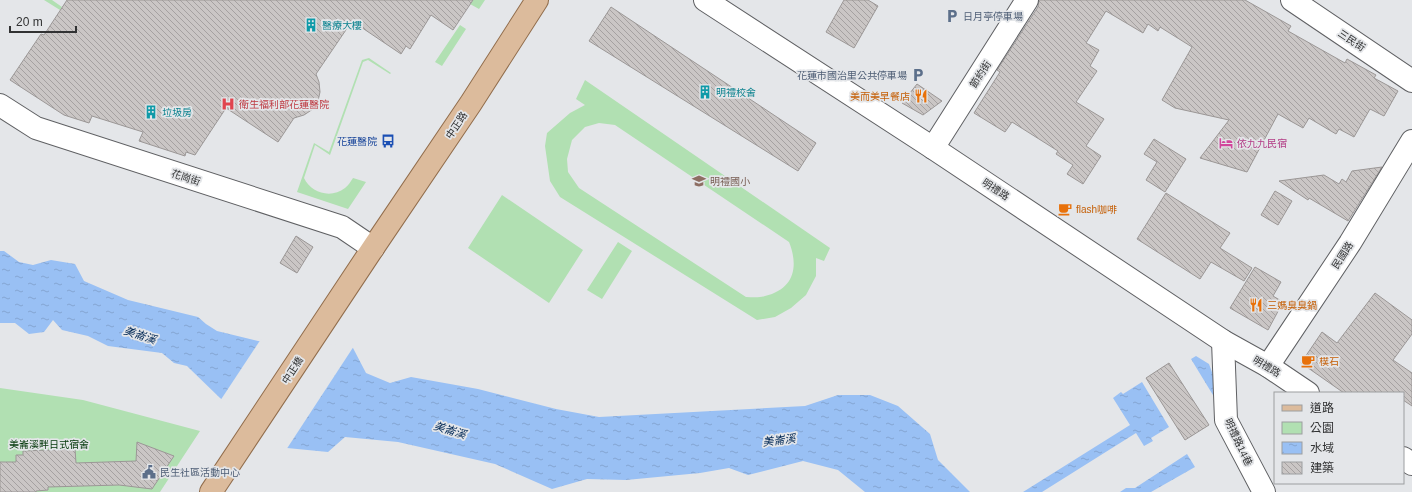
<svg xmlns="http://www.w3.org/2000/svg" width="1412" height="492" viewBox="0 0 1412 492" font-family="Arial,'Noto Sans TC',sans-serif">
  <style>
    .green { fill: #b1e0b2; fill-rule: evenodd }
    .water { fill: url(#water-ripples) }
    .pier { fill: #e4e6e9 }
    .building { fill: url(#building-back-hatch); stroke: #9b9796 }
    .lines { fill: none; stroke-linecap: round; stroke-linejoin: round }
    .minor-casing { stroke: #5f6063; stroke-width: 24 }
    .tertiary-casing { stroke: #5f6063; stroke-width: 24 }
    .primary-casing { stroke: #916d4c; stroke-width: 24 }
    .minor { stroke: #fff; stroke-width: 22 }
    .tertiary { stroke: #fff; stroke-width: 22 }
    .primary { stroke: #dcbb9c; stroke-width: 22 }
    .labels { text-anchor: middle; stroke-width: 3.5; stroke-linejoin: round; paint-order: stroke }
    .service-label { font-size: 10px; fill: #4e5e75; stroke: #e4e6e9; text-anchor: start }
    .culture-label { font-size: 10px; fill: #0d838f; stroke: #e4e6e9; text-anchor: start }
    .street-label { font-size: 10px; fill: #313233; stroke: #e4e6e9 }
    .food-label { font-size: 10px; fill: #c56008; stroke: #e4e6e9; text-anchor: start }
    .health-label { font-size: 10px; fill: #be3a42; stroke: #e4e6e9; text-anchor: start }
    .transit-label { font-size: 10px; fill: #164399; stroke: #e4e6e9; text-anchor: end }
    .hotel-label { font-size: 10px; fill: #b23c85; stroke: #e4e6e9; text-anchor: start }
    .education-label { font-size: 10px; fill: #785e54; stroke: #e4e6e9; text-anchor: start }
    .park-label { font-size: 10px; fill: #003608; stroke: #e4e6e9 }
    .water-label { font-size: 11px; font-style: italic; fill: #022956; stroke: #e4e6e9 }
  </style>
  <defs>
    <pattern id="water-ripples" width="26" height="14" patternUnits="userSpaceOnUse"><rect width="26" height="14" fill="#99c0f4"/><path d="M2 4q2-2 4 0t4 0M15 11q2-2 4 0t4 0" fill="none" stroke="#84a5d2"/></pattern>
    <pattern id="building-back-hatch" width="6" height="6" patternUnits="userSpaceOnUse"><rect width="6" height="6" fill="#cac6c5"/><path d="M-1 5l2 2M0 0l6 6M5-1l2 2" fill="none" stroke="#a5a1a1"/></pattern>
  </defs>
  <rect width="100%" height="100%" fill="#e4e6e9"/>
  <path class="green" d="M 44,0 L 52,0 L 62,7 L 60,10 Z
    M 473,0 L 485,0 L 479,9 L 470,4 Z
    M 460,25 L 466,29 L 442,66 L 435,62 Z
    M 369,58 L 391,73 L 390,74 L 368,60 L 363,62 L 330,155 L 315,145 L 304,178 C 311,193 331,199 345,188 C 348,186 351,181 353,178 L 366,182 L 348,209 L 297,192 L 314,143 L 329,152 L 362,60 Z
    M 585,80 L 830,248 L 824,261 L 816,258 L 816,276 L 806,295 L 791,308 L 775,317 L 757,320 L 560,197 L 550,181 L 545,146 L 547,133 L 570,113 L 585,105 L 576,99 ZM 599,123 L 615,125 L 789,242 C 799,267 794,289 765,296 C 759,298 752,297 746,297 L 579,188 L 568,172 L 567,159 L 572,140 L 585,127 Z
    M 502,195 L 583,250 L 549,303 L 468,248 Z
    M 618,242 L 632,251 L 602,299 L 587,290 Z
    M 0,388 L 83,400 L 200,431 L 160,492 L 0,492 Z"/>
  <path class="water" d="M 0,251 L 4,251 L 19,262 L 33,265 L 51,260 L 75,264 L 84,281 L 128,300 L 198,317 L 206,324 L 217,331 L 258,341 L 353,348 L 366,373 L 390,383 L 411,377 L 478,389 L 556,409 L 599,417 L 805,406 L 838,395 L 870,395 L 898,406 L 930,434 L 938,460 L 970,492 L 865,492 L 838,470 L 803,461 L 748,475 L 729,468 L 700,473 L 626,480 L 587,479 L 552,489 L 495,464 L 398,442 L 345,437 L 328,452 L 287,448 L 220,398 L 187,366 L 174,363 L 162,353 L 108,346 L 88,336 L 62,330 L 53,320 L 44,332 L 29,334 L 15,323 L 0,323 Z
    M 1196,356 L 1209,364 L 1213,375 L 1216,400 L 1191,359 Z
    M 1142,382 L 1169,427 L 1151,438 L 1153,441 L 1144,446 L 1136,433 L 1042,492 L 1023,492 L 1130,425 L 1113,398 L 1121,392 L 1123,394 Z
    M 1187,454 L 1195,467 L 1151,492 L 1120,492 L 1126,488 L 1135,488 Z"/>
  <path class="pier" d="M 261,339 L 354,346 L 286,450 L 220,401 Z"/>
  <path class="building" d="M 67,0 L 473,0 L 453,30 L 431,15 L 410,49 L 406,46 L 401,54 L 352,21 L 316,74 L 319,82 L 320,92 L 318,101 L 313,109 L 304,115 L 294,118 L 278,142 L 226,108 L 195,155 L 186,152 L 185,156 L 139,141 L 143,132 L 92,116 L 89,123 L 64,115 L 10,80 L 41,34 L 44,35 Z
    M 844,0 L 868,0 L 878,6 L 854,48 L 826,32 Z
    M 1039,0 L 1245,0 L 1291,26 L 1288,31 L 1345,63 L 1347,59 L 1376,75 L 1374,78 L 1398,91 L 1384,116 L 1370,109 L 1354,137 L 1339,129 L 1336,134 L 1309,118 L 1303,128 L 1278,114 L 1247,172 L 1200,158 L 1229,120 L 1175,108 L 1162,100 L 1192,47 L 1160,27 L 1158,31 L 1148,24 L 1143,33 L 1106,11 L 1086,43 L 1099,50 L 1090,66 L 1097,71 L 1076,102 L 1104,119 L 1086,146 L 1101,156 L 1083,184 L 1067,174 L 1073,165 L 1056,154 L 1058,151 L 1012,122 L 1005,132 L 974,113 L 1000,72 L 997,70 L 1038,7 Z
    M 611,7 L 816,143 L 798,171 L 589,41 Z
    M 917,84 L 942,101 L 923,115 L 902,103 Z
    M 1154,139 L 1186,159 L 1165,192 L 1146,180 L 1157,162 L 1144,154 Z
    M 1382,167 L 1348,221 L 1309,198 L 1308,200 L 1279,181 L 1324,175 L 1339,184 L 1342,179 L 1346,182 L 1352,171 Z
    M 1275,191 L 1292,201 L 1278,225 L 1261,215 Z
    M 1166,193 L 1230,233 L 1220,248 L 1252,268 L 1244,281 L 1211,262 L 1200,279 L 1137,239 Z
    M 296,236 L 313,247 L 297,273 L 280,263 Z
    M 1255,267 L 1281,282 L 1273,296 L 1283,302 L 1268,330 L 1230,308 Z
    M 1375,293 L 1412,320 L 1412,334 L 1393,360 L 1412,373 L 1412,406 L 1403,400 L 1403,393 L 1344,393 L 1301,363 L 1322,332 L 1337,343 Z
    M 1169,363 L 1209,425 L 1185,440 L 1146,378 Z
    M 137,442 L 174,456 L 152,489 L 119,485 L 48,487 L 48,490 L 36,491 L 36,492 L 0,492 L 0,462 L 16,462 L 16,455 L 23,455 L 23,451 L 75,449 L 76,463 L 136,461 Z"/>
  <g class="lines">
    <g class="minor-casing">
      <path id="minor" d="M 1292,0 L 1412,81
        M 0,105 L 36,128 L 342,227 L 373,248
        M 933,148 L 1027,0
        M 1223,341 L 1226,420 L 1264,492
        M 1268,366 L 1350,243 L 1412,141"/>
    </g>
    <g class="tertiary-casing">
      <path id="tertiary" d="M 705,0 L 933,148 L 1223,341 L 1268,366 L 1308,393
        M 1403,458 L 1412,464"/>
    </g>
    <g class="primary-casing">
      <path id="primary" d="M 211,492 L 373,248 L 471,103 L 537,0"/>
    </g>
    <use href="#minor" class="minor"/>
    <use href="#tertiary" class="tertiary"/>
    <use href="#primary" class="primary"/>
  </g>
  <defs>
    <g id="parking-bare" transform="scale(1.08)"><path d="M-3.5-5.5H1a3.5 3.5 0 0 1 0 7H-1V5.5H-3.5ZM-1-3.4V-.6H.8a1.4 1.4 0 0 0 0-2.8Z" fill="#5c6f8a" stroke="#e4e6e9" stroke-width="2.5" paint-order="stroke"/></g>
    <g id="building-bare" transform="scale(1.08)"><path d="M-4-6H4V6H1V3H-1V6H-4ZM-2.5-4.3h1.7v1.8h-1.7ZM.8-4.3h1.7v1.8H.8ZM-2.5-1h1.7V.8h-1.7ZM.8-1h1.7V.8H.8Z" fill="#0f9aa8" stroke="#e4e6e9" stroke-width="2.5" paint-order="stroke"/></g>
    <g id="restaurant-bare" transform="scale(1.08)"><path d="M-5-6h1v4h1v-4h1v4h1v-4h1v5L-1.5 .5V6h-2V.5L-5-1ZM5-6V6H3V1.5H1.5Q1.5-4 5-6Z" fill="#e8710a" stroke="#e4e6e9" stroke-width="2.5" paint-order="stroke"/></g>
    <g id="hospital-bare" transform="scale(1.08)"><path d="M-5-5h3v3.5h4V-5h3V5h-3V1.5h-4V5h-3Z" fill="#e0444e" stroke="#e4e6e9" stroke-width="2.5" paint-order="stroke"/></g>
    <g id="bus-bare" transform="scale(1.08)"><path d="M-5-6H5V4H4V6H2V4H-2V6H-4V4H-5ZM-3.5-4V0h7V-4ZM-3.5 1.2v1.5H-2V1.2ZM2 1.2v1.5H3.5V1.2Z" fill="#1a4fb4" stroke="#e4e6e9" stroke-width="2.5" paint-order="stroke"/></g>
    <g id="hotel-bare" transform="scale(1.08)"><path d="M-6-4.5h1.5V1H6V5H4.5V3h-9V5H-6ZM-4 0a1.8 1.8 0 1 1 3.6 0ZM.5 0V-2.5h3Q6-2.5 6 0Z" fill="#d1479c" stroke="#e4e6e9" stroke-width="2.5" paint-order="stroke"/></g>
    <g id="school-bare" transform="scale(1.08)"><path d="M0-5L7-2L0 1L-7-2ZM-4 1L0 2.5L4 1V4Q0 6-4 4Z" fill="#8d6e63" stroke="#e4e6e9" stroke-width="2.5" paint-order="stroke"/></g>
    <g id="cafe-bare" transform="scale(1.08)"><path d="M-5.5-4.5H6V0H3Q3 3.5 0 3.5H-2.5Q-5.5 3.5-5.5 0ZM3-3.2v2h1.7v-2ZM-6 4.5H4V6H-6Z" fill="#e8710a" stroke="#e4e6e9" stroke-width="2.5" paint-order="stroke"/></g>
    <g id="civic-bare" transform="scale(1.08)"><path d="M-.6-6.5H3V-4.5H.6V-3L4-1V1h2V6H-6V1h2V-1L-.6-3ZM-1.2 2.5V6h2.4V2.5Z" fill="#5c6f8a" stroke="#e4e6e9" stroke-width="2.5" paint-order="stroke"/></g>
  </defs>
  <g fill-rule="evenodd">
    <use href="#parking-bare" x="952" y="16"/>
    <use href="#building-bare" x="311" y="25"/>
    <use href="#parking-bare" x="918" y="75"/>
    <use href="#building-bare" x="705" y="92"/>
    <use href="#restaurant-bare" x="921" y="96"/>
    <use href="#hospital-bare" x="228" y="104"/>
    <use href="#building-bare" x="151" y="112"/>
    <use href="#bus-bare" x="388" y="141"/>
    <use href="#hotel-bare" x="1226" y="143"/>
    <use href="#school-bare" x="699" y="181"/>
    <use href="#cafe-bare" x="1065" y="209"/>
    <use href="#restaurant-bare" x="1256" y="305"/>
    <use href="#cafe-bare" x="1308" y="361"/>
    <use href="#civic-bare" x="149" y="472"/>
  </g>
  <g class="labels">
    <g class="service-label">
      <text x="963" y="20">日月亭停車場</text>
      <text x="907" y="79" text-anchor="end">花蓮市國治里公共停車場</text>
      <text x="160" y="476">民生社區活動中心</text>
    </g>
    <g class="culture-label">
      <text x="322" y="29">醫療大樓</text>
      <text x="716" y="96">明禮校舍</text>
      <text x="162" y="116">垃圾房</text>
    </g>
    <g class="street-label">
      <text transform="translate(1352 40) rotate(34)" y="4">三民街</text>
      <text transform="translate(980 74) rotate(-57)" y="4">節約街</text>
      <text transform="translate(456 125) rotate(-56)" y="4">中正路</text>
      <text transform="translate(186 177) rotate(18)" y="4">花崗街</text>
      <text transform="translate(996 189) rotate(34)" y="4">明禮路</text>
      <text transform="translate(1342 255) rotate(-57)" y="4">民國路</text>
      <text transform="translate(1267 366) rotate(31)" y="4">明禮路</text>
      <text transform="translate(292 370) rotate(-57)" y="4">中正橋</text>
      <text transform="translate(1239 442) rotate(65)" y="4">明禮路14巷</text>
    </g>
    <g class="food-label">
      <text x="910" y="100" text-anchor="end">美而美早餐店</text>
      <text x="1076" y="213">flash咖啡</text>
      <text x="1267" y="309">三媽臭臭鍋</text>
      <text x="1319" y="365">樸石</text>
    </g>
    <g class="health-label">
      <text x="239" y="108">衛生福利部花蓮醫院</text>
    </g>
    <g class="transit-label">
      <text x="377" y="145">花蓮醫院</text>
    </g>
    <g class="hotel-label">
      <text x="1237" y="147">依九九民宿</text>
    </g>
    <g class="education-label">
      <text x="710" y="185">明禮國小</text>
    </g>
    <g class="park-label">
      <text x="49" y="448">美崙溪畔日式宿舍</text>
    </g>
    <g class="water-label">
      <text transform="translate(140 335) rotate(18)" y="4">美崙溪</text>
      <text transform="translate(450 430) rotate(17)" y="4">美崙溪</text>
      <text transform="translate(779 440) rotate(-7)" y="4">美崙溪</text>
    </g>
  </g>
  <rect x="1274" y="392" width="130" height="92" fill="#e4e6e9" stroke="#9c9ea0"/>
  <rect x="1282" y="405" width="20" height="6" fill="#dcbb9c" stroke="#9c9ea0"/>
  <text x="1310" y="412" font-size="12" fill="#313233">道路</text>
  <rect x="1282" y="422" width="20" height="12" fill="#b1e0b2" stroke="#9c9ea0"/>
  <text x="1310" y="432" font-size="12" fill="#313233">公園</text>
  <rect x="1282" y="442" width="20" height="12" fill="url(#water-ripples)" stroke="#9c9ea0"/>
  <text x="1310" y="452" font-size="12" fill="#313233">水域</text>
  <rect x="1282" y="462" width="20" height="12" fill="url(#building-back-hatch)" stroke="#9c9ea0"/>
  <text x="1310" y="472" font-size="12" fill="#313233">建築</text>
  <path d="M10 26v6h66v-6" fill="none" stroke="#313233" stroke-width="2"/>
  <text x="16" y="26" font-size="12" fill="#313233" stroke="#e4e6e9" stroke-width="3" paint-order="stroke">20 m</text>
</svg>
